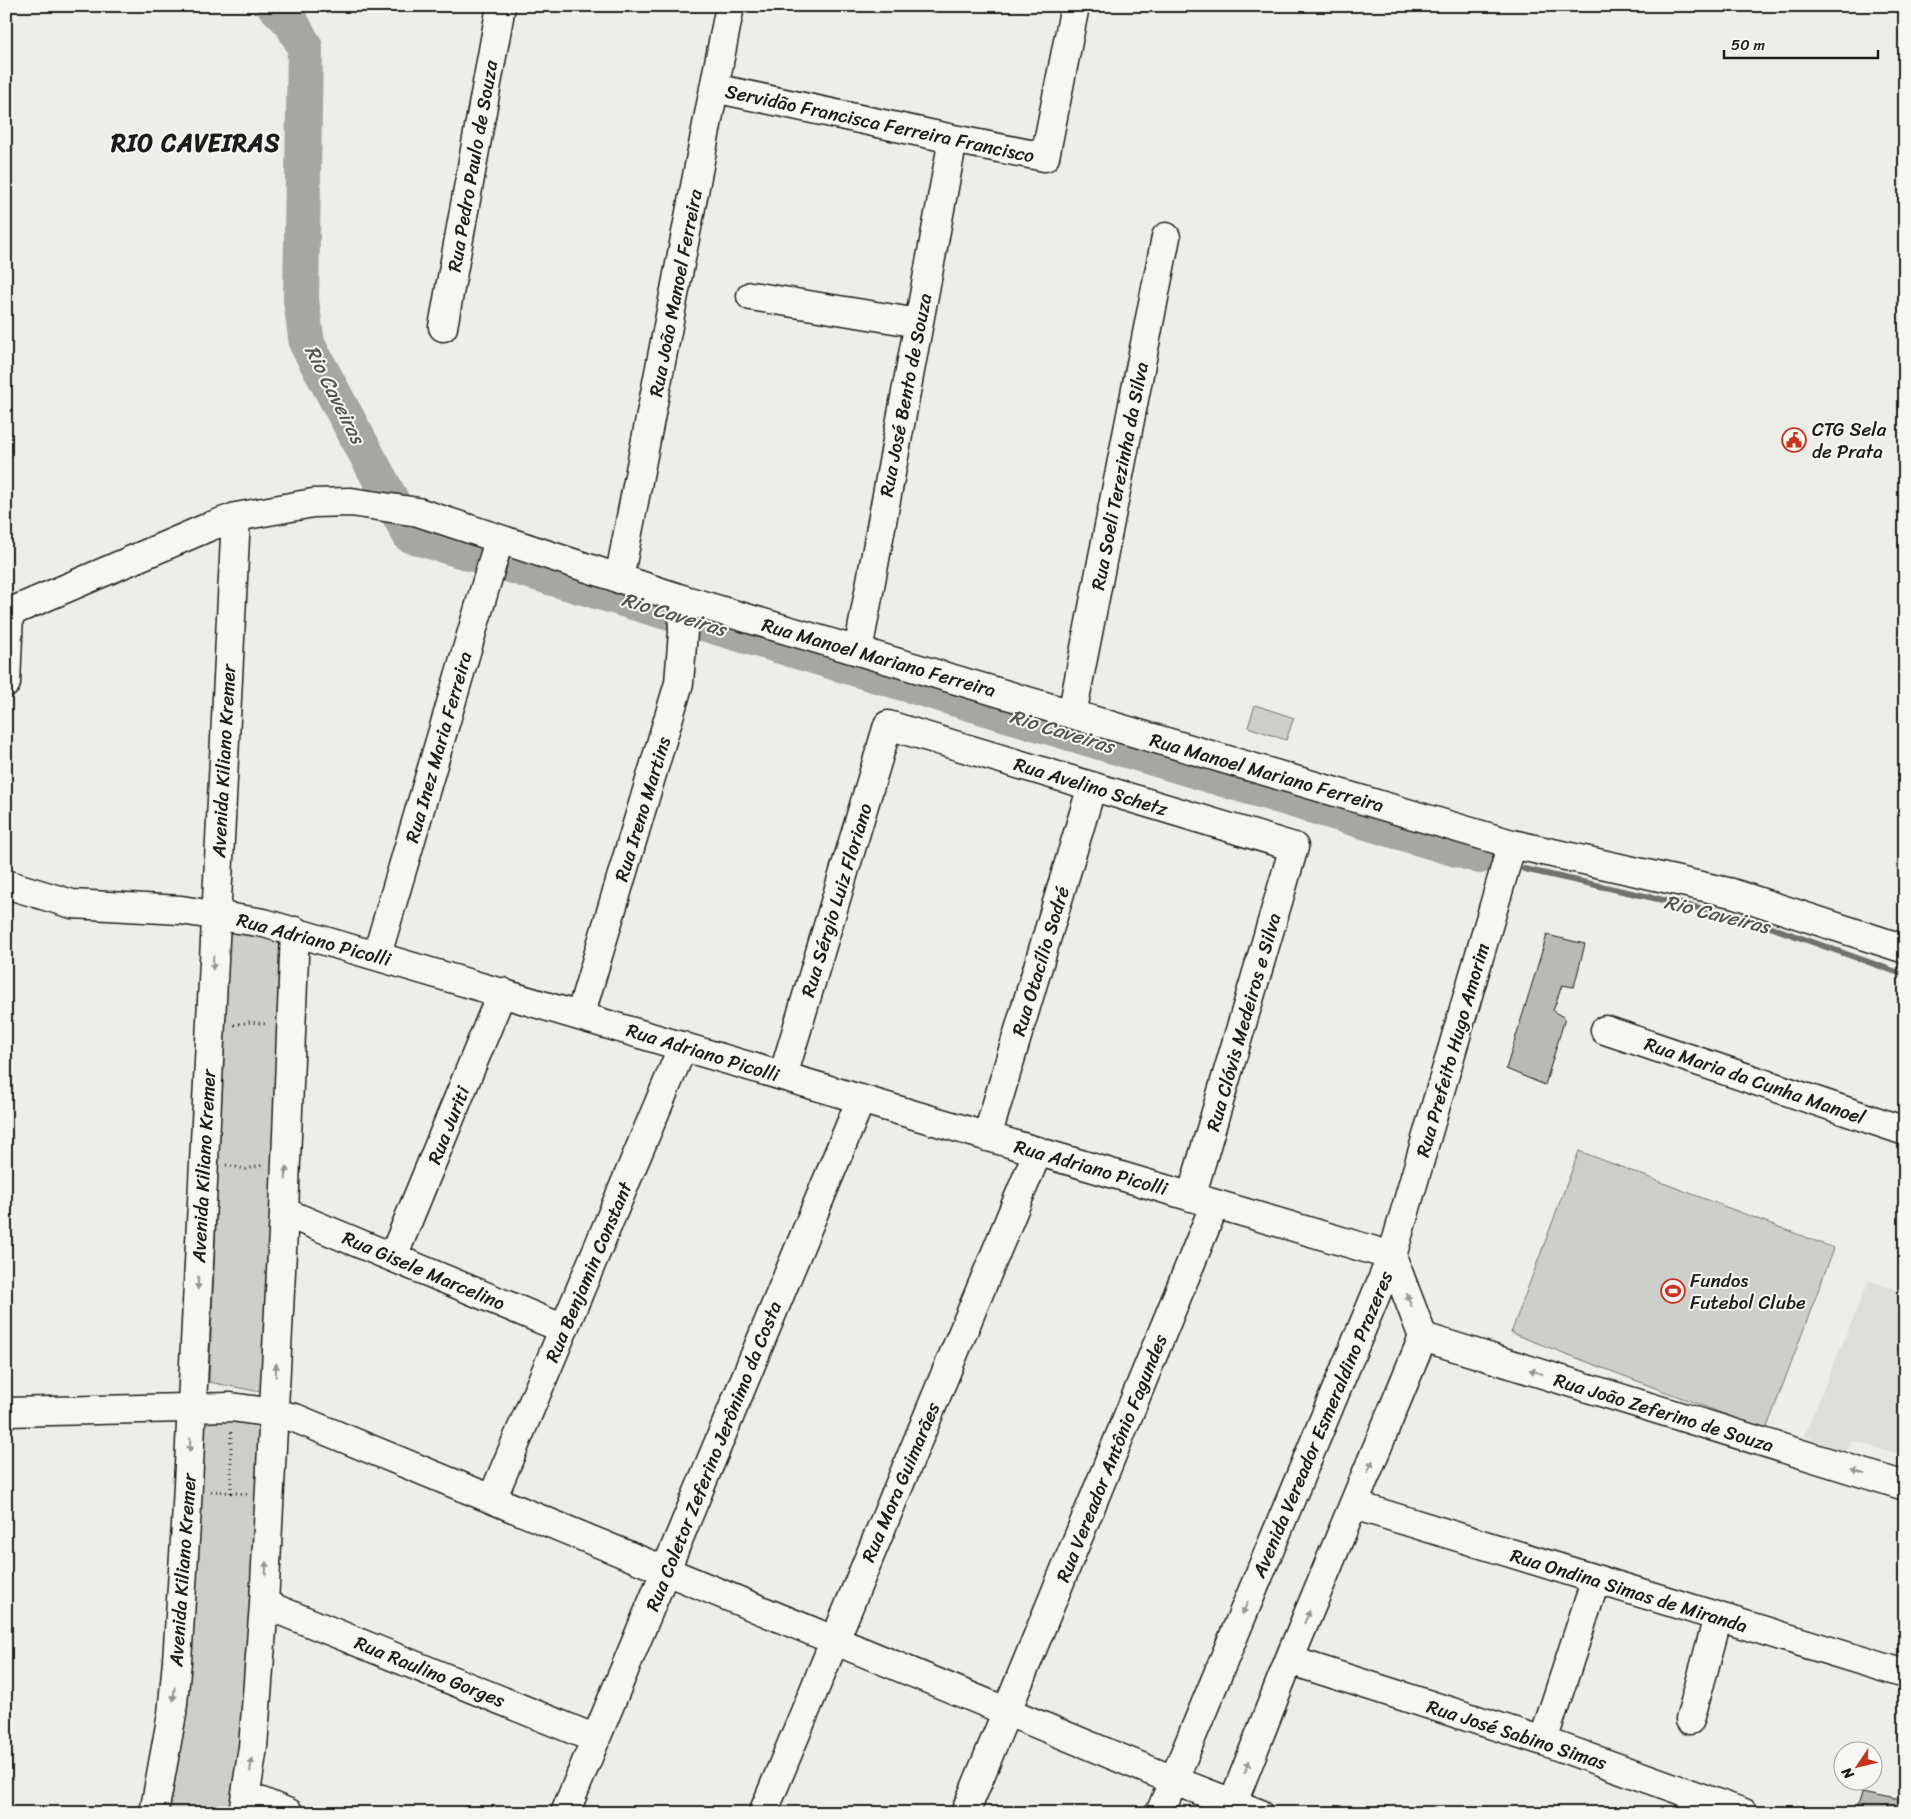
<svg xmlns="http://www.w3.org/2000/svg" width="1911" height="1819" viewBox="0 0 1911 1819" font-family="Sriracha,sans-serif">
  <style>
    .built { fill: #ddddda }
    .green { fill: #cececb; stroke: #757574 }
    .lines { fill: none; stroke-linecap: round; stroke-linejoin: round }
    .stream { stroke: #6f6f6d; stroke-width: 6 }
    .river { stroke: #a6a6a3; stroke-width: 36 }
    .building { fill: #b9b9b6; stroke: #1c1c1c }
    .minor-casing { stroke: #1c1c1c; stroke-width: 31 }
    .path { stroke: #1c1c1c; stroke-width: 3; stroke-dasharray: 1 4; stroke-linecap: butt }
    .minor { stroke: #f6f6f2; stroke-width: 28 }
    .oneway { fill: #949492 }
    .labels { text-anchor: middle; stroke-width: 4; stroke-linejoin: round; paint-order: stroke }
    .street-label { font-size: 19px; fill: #1c1c1c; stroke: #f6f6f2 }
    .poi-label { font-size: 19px; fill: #1c1c1c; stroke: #f6f6f2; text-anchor: start }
    .water-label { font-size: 20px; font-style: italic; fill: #535352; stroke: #f6f6f2 }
    .district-label { font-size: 24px; font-weight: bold; letter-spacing: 1px; fill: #1c1c1c; stroke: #f6f6f2 }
  </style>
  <rect width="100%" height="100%" fill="#edede9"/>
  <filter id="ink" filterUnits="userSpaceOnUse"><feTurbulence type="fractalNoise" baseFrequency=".02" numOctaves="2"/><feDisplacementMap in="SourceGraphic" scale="10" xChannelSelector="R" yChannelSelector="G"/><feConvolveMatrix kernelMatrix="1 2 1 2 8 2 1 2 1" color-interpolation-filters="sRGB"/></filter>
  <g filter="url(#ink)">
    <path class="built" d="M 1869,1280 L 1905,1293 L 1905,1456 L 1852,1440 L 1846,1452 L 1804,1436 Z"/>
    <path class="green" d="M 1255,705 L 1294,718 L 1286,740 L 1248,727 Z
      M 229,927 L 285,941 L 266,1393 L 209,1382 Z
      M 1579,1151 L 1834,1248 L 1766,1430 L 1511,1333 Z
      M 200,1420 L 263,1421 L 246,1712 L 233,1813 L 163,1813 Z"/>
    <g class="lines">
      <path class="stream" d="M 1524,869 L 1748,919 L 1905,975"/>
      <path class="river" d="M 275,6 L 291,22 L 305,47 L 301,300 L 307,344 L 410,535 L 1480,856"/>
    </g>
    <path class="building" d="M 1547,935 L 1585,944 L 1574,987 L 1562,985 L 1553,1011 L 1565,1018 L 1545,1085 L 1506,1069 Z
      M 1862,1793 L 1905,1802 L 1905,1813 L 1856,1813 Z"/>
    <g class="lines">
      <g class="minor-casing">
        <path id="minor" d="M 714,88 L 953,139 L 1045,157 L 1075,6
          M 751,296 L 919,323
          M 443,327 L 501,6
          M 619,579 L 730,6
          M 6,614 L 211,526 L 236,517 L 313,503 L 351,502 L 418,512 L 682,599 L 1512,844 L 1732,893 L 1905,949
          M 858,651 L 953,139
          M 6,683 L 9,613
          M 1072,714 L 1166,237
          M 6,884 L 72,904 L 181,910 L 264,923 L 1392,1256
          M 377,955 L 499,540
          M 580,1016 L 679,683 L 683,632 L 682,599
          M 1605,1030 L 1905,1131
          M 783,1076 L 888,725 L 1294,847 L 1191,1197
          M 987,1137 L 1092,786
          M 284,1212 L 564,1329
          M 393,1257 L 502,992
          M 1423,1337 L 1905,1486
          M 6,1412 L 231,1407 L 274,1413 L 295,1418 L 1173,1780 L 1258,1813
          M 492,1499 L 683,1046
          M 1354,1505 L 1905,1674
          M 264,1604 L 596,1739
          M 1289,1660 L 1543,1741 L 1744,1813
          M 1690,1720 L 1718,1617
          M 1543,1741 L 1596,1579
          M 247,1796 L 289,1813
          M 154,1813 L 172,1714 L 177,1661 L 186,1525 L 236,517
          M 243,1813 L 253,1747 L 264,1604 L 284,1212 L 295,931
          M 565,1813 L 861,1099
          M 763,1813 L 1038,1151
          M 965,1813 L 1215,1204
          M 1160,1813 L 1392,1256 L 1512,844
          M 1229,1813 L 1289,1660 L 1423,1337 L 1392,1256"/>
      </g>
      <path class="path" d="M 234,1025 L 250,1022 L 267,1024
        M 226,1165 L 246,1169 L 264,1165
        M 211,1491 L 247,1494
        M 231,1493 L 231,1431"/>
      <use href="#minor" class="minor"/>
    </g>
    <defs><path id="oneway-solid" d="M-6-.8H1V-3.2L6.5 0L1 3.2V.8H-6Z" transform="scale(1.25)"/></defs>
    <g class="oneway">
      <use href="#oneway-solid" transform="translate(213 963) rotate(93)"/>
      <use href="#oneway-solid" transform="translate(286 1173) rotate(-88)"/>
      <use href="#oneway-solid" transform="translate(198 1283) rotate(93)"/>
      <use href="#oneway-solid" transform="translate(1409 1300) rotate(-111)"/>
      <use href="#oneway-solid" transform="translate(276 1370) rotate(-87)"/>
      <use href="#oneway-solid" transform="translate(1536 1372) rotate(-163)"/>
      <use href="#oneway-solid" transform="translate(190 1445) rotate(93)"/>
      <use href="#oneway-solid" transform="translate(1370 1467) rotate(-67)"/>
      <use href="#oneway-solid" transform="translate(1858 1472) rotate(-163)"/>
      <use href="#oneway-solid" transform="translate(266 1568) rotate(-87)"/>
      <use href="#oneway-solid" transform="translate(1245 1608) rotate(113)"/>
      <use href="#oneway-solid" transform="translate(1307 1617) rotate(-67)"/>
      <use href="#oneway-solid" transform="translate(174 1694) rotate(96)"/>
      <use href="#oneway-solid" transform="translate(251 1765) rotate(-83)"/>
      <use href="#oneway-solid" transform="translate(1247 1767) rotate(-68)"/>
    </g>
  </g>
  <defs>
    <g id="civic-ring" transform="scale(1.25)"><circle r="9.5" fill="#f6f6f2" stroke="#c8321e" stroke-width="1.5"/><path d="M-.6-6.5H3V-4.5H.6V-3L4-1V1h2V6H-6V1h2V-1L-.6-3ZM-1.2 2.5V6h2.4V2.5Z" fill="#c8321e"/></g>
    <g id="stadium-ring" transform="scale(1.25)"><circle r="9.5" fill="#f6f6f2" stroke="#c8321e" stroke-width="1.5"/><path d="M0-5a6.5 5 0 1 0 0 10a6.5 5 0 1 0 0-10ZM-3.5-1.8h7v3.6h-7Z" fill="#c8321e"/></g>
  </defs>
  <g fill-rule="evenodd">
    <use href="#civic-ring" x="1794" y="440"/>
    <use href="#stadium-ring" x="1673" y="1291"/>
  </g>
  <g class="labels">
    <g class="street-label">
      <text transform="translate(880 123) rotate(12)" y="7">Servidão Francisca Ferreira Francisco</text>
      <text transform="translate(472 166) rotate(-80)" y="7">Rua Pedro Paulo de Souza</text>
      <text transform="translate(675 293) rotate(-79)" y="7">Rua João Manoel Ferreira</text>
      <text transform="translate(905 395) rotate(-79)" y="7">Rua José Bento de Souza</text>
      <text transform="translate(1119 476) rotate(-79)" y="7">Rua Soeli Terezinha da Silva</text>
      <text transform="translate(879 657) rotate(16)" y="7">Rua Manoel Mariano Ferreira</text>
      <text transform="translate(438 747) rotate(-74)" y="7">Rua Inez Maria Ferreira</text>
      <text transform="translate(223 761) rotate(-87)" y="7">Avenida Kiliano Kremer</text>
      <text transform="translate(1267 772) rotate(16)" y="7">Rua Manoel Mariano Ferreira</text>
      <text transform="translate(1091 786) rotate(17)" y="7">Rua Avelino Schetz</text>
      <text transform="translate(642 809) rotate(-73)" y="7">Rua Ireno Martins</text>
      <text transform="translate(836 900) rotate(-73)" y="7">Rua Sérgio Luiz Floriano</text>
      <text transform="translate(314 939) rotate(15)" y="7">Rua Adriano Picolli</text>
      <text transform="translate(1040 961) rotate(-73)" y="7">Rua Otacílio Sodré</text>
      <text transform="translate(1243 1022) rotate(-74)" y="7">Rua Clóvis Medeiros e Silva</text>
      <text transform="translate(1452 1050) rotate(-74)" y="7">Rua Prefeito Hugo Amorim</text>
      <text transform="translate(703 1052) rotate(17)" y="7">Rua Adriano Picolli</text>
      <text transform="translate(1755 1080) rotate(19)" y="7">Rua Maria da Cunha Manoel</text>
      <text transform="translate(448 1125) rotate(-68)" y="7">Rua Juriti</text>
      <text transform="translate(203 1166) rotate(-87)" y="7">Avenida Kiliano Kremer</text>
      <text transform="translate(1091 1167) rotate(16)" y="7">Rua Adriano Picolli</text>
      <text transform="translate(424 1270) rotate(23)" y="7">Rua Gisele Marcelino</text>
      <text transform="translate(588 1272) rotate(-67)" y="7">Rua Benjamin Constant</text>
      <text transform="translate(1664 1412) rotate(17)" y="7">Rua João Zeferino de Souza</text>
      <text transform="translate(1322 1424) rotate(-67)" y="7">Avenida Vereador Esmeraldino Prazeres</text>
      <text transform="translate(713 1456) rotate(-68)" y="7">Rua Coletor Zeferino Jerônimo da Costa</text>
      <text transform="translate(1111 1458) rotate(-68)" y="7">Rua Vereador Antônio Fagundes</text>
      <text transform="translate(900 1482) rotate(-67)" y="7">Rua Mora Guimarães</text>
      <text transform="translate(182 1570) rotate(-86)" y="7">Avenida Kiliano Kremer</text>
      <text transform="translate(1629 1590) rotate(17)" y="7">Rua Ondina Simas de Miranda</text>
      <text transform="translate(430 1671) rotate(22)" y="7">Rua Raulino Gorges</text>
      <text transform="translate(1517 1734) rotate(18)" y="7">Rua José Sabino Simas</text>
    </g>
    <g class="poi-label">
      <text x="1812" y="436">CTG Sela<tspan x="1812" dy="22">de Prata</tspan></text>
      <text x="1690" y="1287">Fundos<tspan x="1690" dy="22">Futebol Clube</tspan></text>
    </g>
    <g class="water-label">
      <text transform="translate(335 394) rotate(63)" y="7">Rio Caveiras</text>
      <text transform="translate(674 614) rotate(17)" y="7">Rio Caveiras</text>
      <text transform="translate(1062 731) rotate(17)" y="7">Rio Caveiras</text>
      <text transform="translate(1717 914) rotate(14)" y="7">Rio Caveiras</text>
    </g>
    <g class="district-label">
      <text x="196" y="151">RIO CAVEIRAS</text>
    </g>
  </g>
  <rect width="1911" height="1819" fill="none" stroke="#f6f6f2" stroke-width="25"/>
  <rect x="12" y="12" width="1886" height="1794" fill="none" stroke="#1c1c1c" stroke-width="2" filter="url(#ink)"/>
  <g transform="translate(1858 1766) rotate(235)"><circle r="24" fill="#f6f6f2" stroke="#9f9f9c"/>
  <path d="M0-4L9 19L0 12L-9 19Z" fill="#c8321e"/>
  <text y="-8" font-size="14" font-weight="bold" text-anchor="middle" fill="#1c1c1c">N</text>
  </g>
  <path d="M1724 50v8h154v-8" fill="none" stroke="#1c1c1c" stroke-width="2.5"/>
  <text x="1731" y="50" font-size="15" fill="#1c1c1c" stroke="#f6f6f2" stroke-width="4" paint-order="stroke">50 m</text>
</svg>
